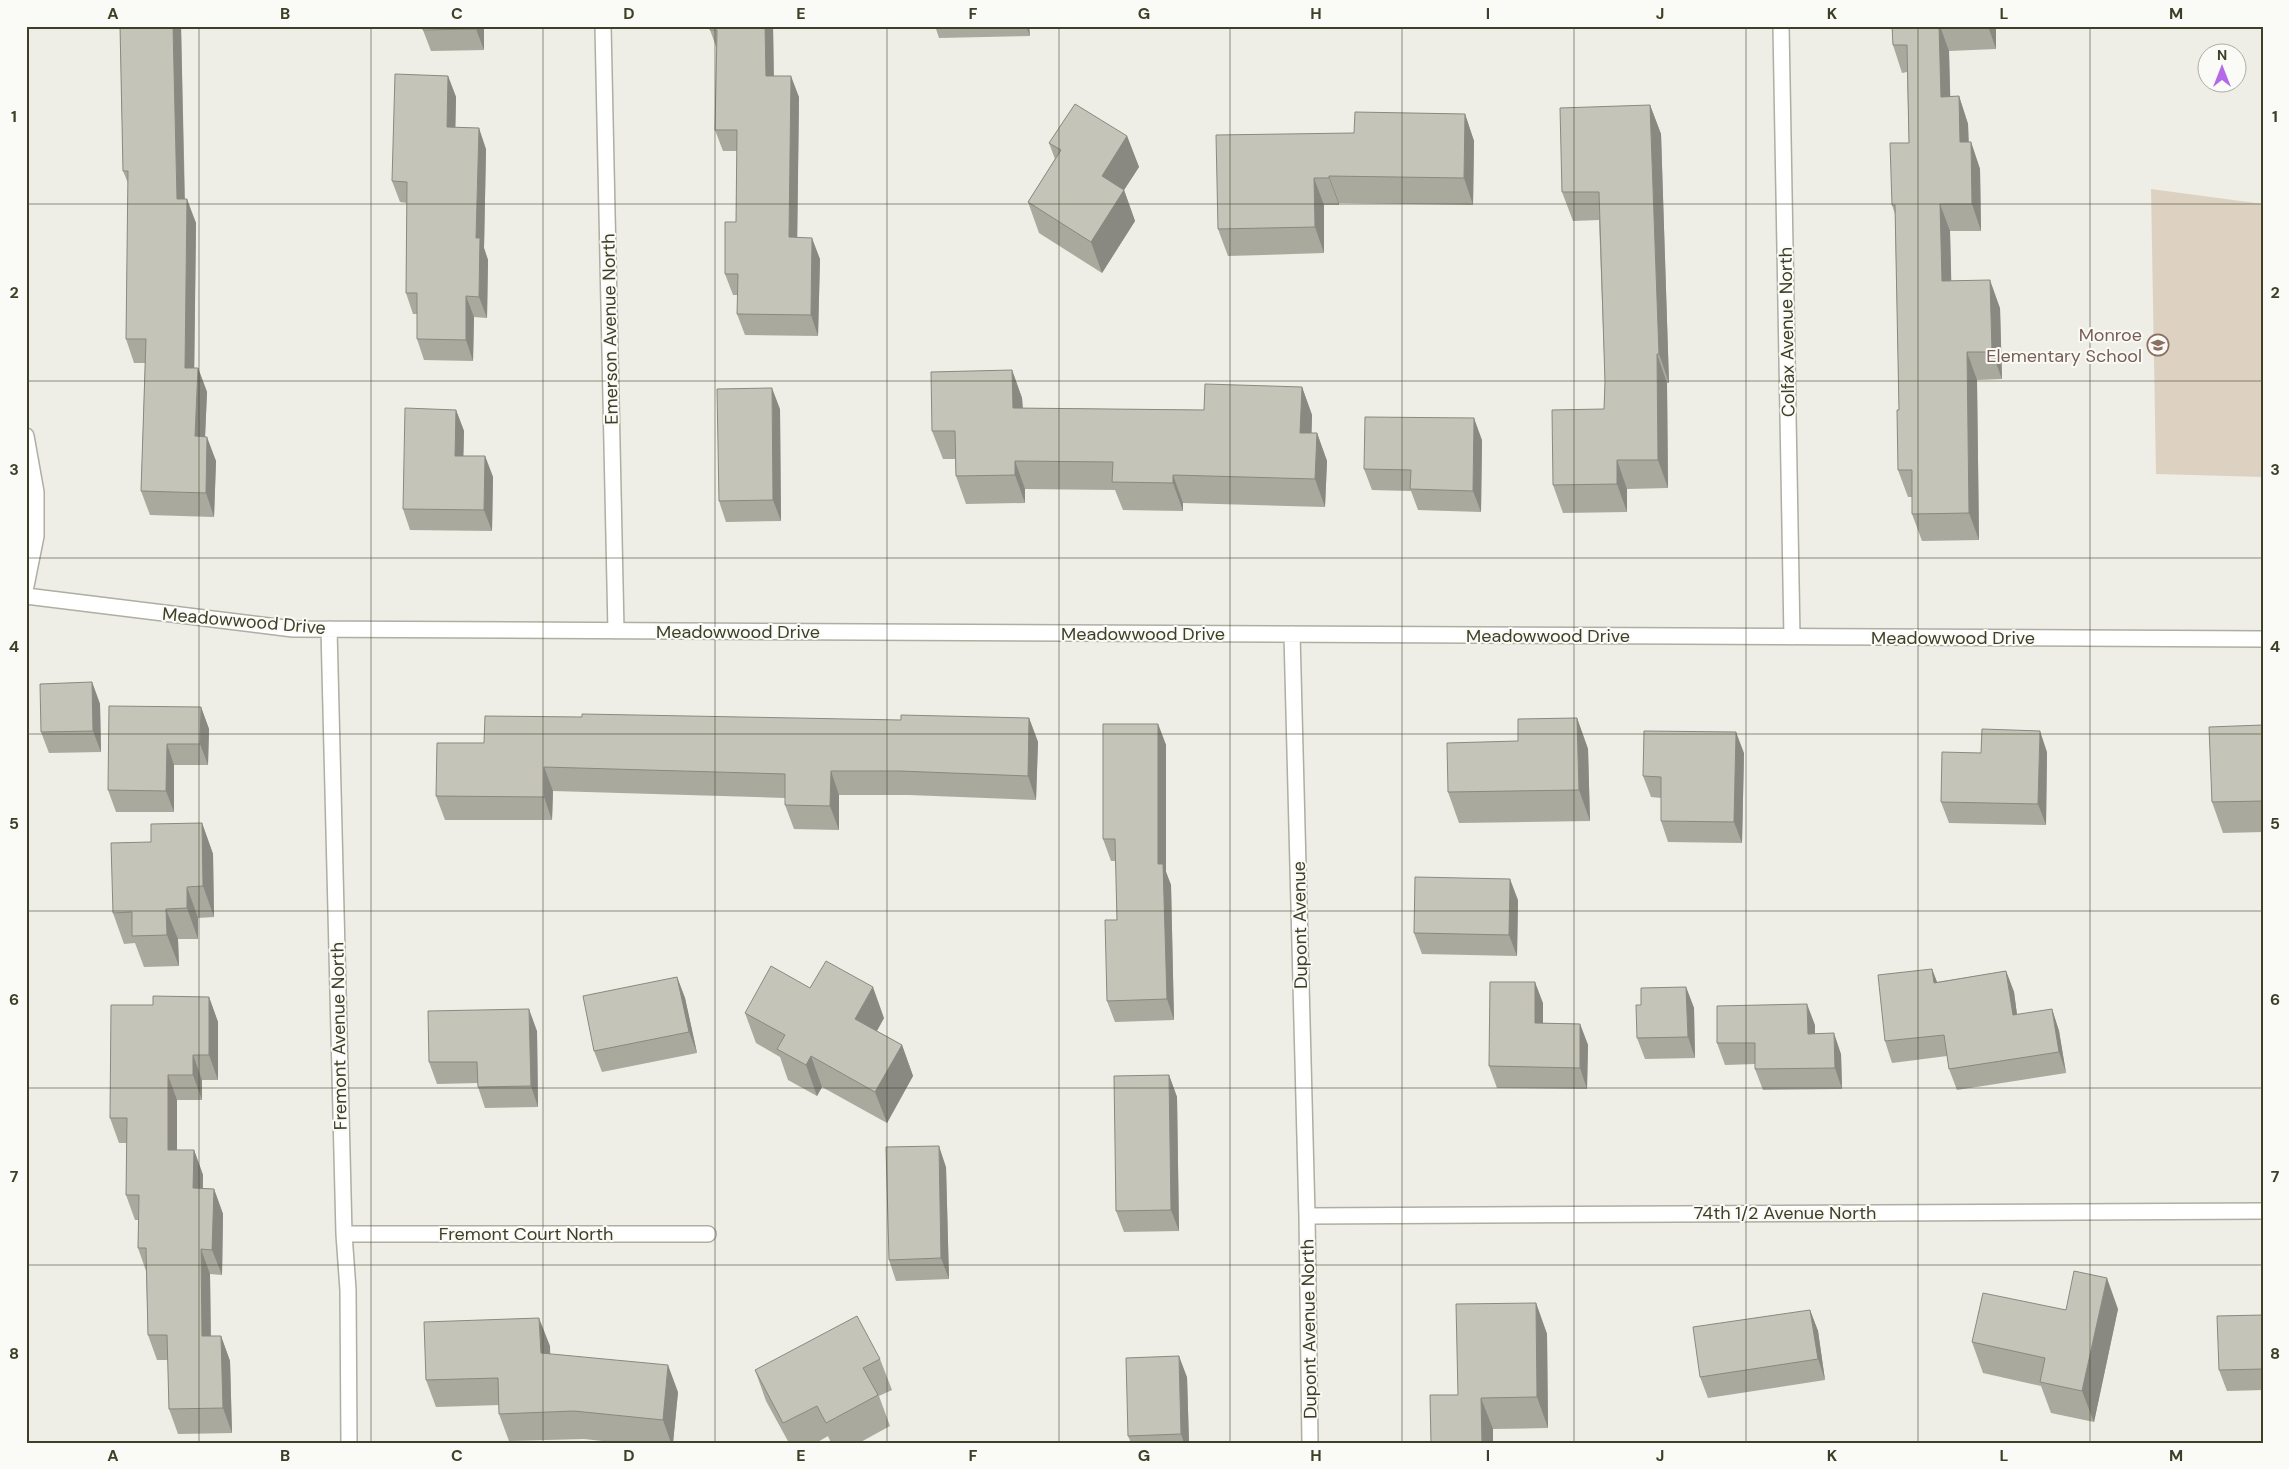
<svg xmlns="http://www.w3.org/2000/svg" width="2289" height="1469" viewBox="0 0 2289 1469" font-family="'DM Sans',sans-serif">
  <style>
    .park { fill: #ddd2c1 }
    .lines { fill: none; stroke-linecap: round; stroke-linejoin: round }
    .street-casing { stroke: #aeaea1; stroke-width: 18 }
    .street { stroke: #fff; stroke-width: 15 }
    .wall { fill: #a9a99e }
    .shaded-wall { fill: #8a8981 }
    .building { fill: #c5c4b8; stroke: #8a8981 }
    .grid { fill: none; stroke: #3d3f26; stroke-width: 1; stroke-opacity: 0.55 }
    .labels { text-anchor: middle; stroke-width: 4; stroke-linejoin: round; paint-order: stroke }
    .street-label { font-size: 18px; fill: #3d3f26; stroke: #fafaf6 }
    .education-label { font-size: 18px; fill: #785e54; stroke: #fafaf6; text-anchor: end }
    .neatline { fill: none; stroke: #3d3f26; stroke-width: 2 }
    .grid-label { font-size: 16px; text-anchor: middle; font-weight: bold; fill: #3d3f26 }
  </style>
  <rect width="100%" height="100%" fill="#eeede6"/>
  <path class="park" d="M 2151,189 L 2263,204 L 2263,477 L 2156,474 Z"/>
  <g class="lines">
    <g class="street-casing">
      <path id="street" d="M 603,26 L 616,631
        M 1781,26 L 1792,637
        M 26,436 L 36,492 L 36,536 L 26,586
        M 26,596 L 293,629 L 2263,639
        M 329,629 L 344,1234 L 348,1290 L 349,1443
        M 1292,634 L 1307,1216 L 1310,1443
        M 1307,1216 L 2263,1211
        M 344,1234 L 708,1234"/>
    </g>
    <use href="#street" class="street"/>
  </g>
  <path class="wall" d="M 120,26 L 181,26 L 185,199 L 196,223 L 194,368 L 198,368 L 207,392 L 205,437 L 216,461 L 214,517 L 150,515 L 141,491 L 145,363 L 134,363 L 126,339 L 128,183 L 123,171 Z
    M 423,26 L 484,26 L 484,50 L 431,51 L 423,30 Z
    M 773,26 L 774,76 L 799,97 L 797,237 L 820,259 L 818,336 L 745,335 L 737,314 L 738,295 L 733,295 L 725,274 L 736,222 L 737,151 L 723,151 L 715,130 L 717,49 L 710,30 Z
    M 935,26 L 1029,26 L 1030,36 L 939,38 Z
    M 1892,26 L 1996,26 L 1996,49 L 1949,51 L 1950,96 L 1959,96 L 1968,124 L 1969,142 L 1971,142 L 1980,169 L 1981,231 L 1950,231 L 1951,281 L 2000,308 L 2002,379 L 1977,380 L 1979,540 L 1922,541 L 1912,514 L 1912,497 L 1908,497 L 1898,470 L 1899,410 L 1895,214 L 1892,205 L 1909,143 L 1907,72 L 1902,73 L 1893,45 Z
    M 448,76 L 456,97 L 455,128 L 486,149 L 484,248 L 488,260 L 487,318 L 474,317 L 473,361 L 424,360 L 417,339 L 417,314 L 413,314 L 406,293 L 407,203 L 400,202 L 392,181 Z
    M 1650,105 L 1661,134 L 1669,383 L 1667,383 L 1668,488 L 1627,489 L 1627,512 L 1563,513 L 1553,485 L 1604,409 L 1605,382 L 1599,220 L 1573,221 L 1562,192 Z
    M 1465,114 L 1474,141 L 1473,205 L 1339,203 L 1339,205 L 1324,205 L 1324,253 L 1228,256 L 1218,229 L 1354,133 Z
    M 1127,136 L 1139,167 L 1124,190 L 1135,221 L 1102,273 L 1039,233 L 1028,202 L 1055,159 L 1049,143 Z
    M 1012,370 L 1022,398 L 1023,408 L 1204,410 L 1302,387 L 1312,415 L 1311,433 L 1317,433 L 1327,461 L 1325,507 L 1183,503 L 1183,511 L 1123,510 L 1115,490 L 1025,489 L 1025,503 L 966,504 L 956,476 L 955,459 L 943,459 L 932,431 Z
    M 780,409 L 781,521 L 726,522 L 719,501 Z
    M 456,410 L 464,431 L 463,456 L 485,456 L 493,477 L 492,531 L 410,530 L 403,509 Z
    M 1482,440 L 1481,512 L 1418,510 L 1411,491 L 1372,490 L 1364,469 Z
    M 92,682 L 100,704 L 101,752 L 49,753 L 41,732 Z
    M 201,707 L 209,729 L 208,765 L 174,765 L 174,812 L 116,812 L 108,790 Z
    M 1029,718 L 1038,742 L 1036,800 L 909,795 L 839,795 L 839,830 L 794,829 L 785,805 L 785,798 L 553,791 L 552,820 L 445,820 L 436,796 L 484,743 L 901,720 Z
    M 1577,718 L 1588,749 L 1590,821 L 1459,823 L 1448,792 L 1518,741 Z
    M 1158,724 L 1166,745 L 1166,872 L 1171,885 L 1174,1020 L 1115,1022 L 1107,1001 L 1117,920 L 1116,861 L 1111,861 L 1103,839 Z
    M 2263,725 L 2263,832 L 2223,833 L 2212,802 Z
    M 2047,752 L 2046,825 L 1949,823 L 1941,802 Z
    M 1744,753 L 1742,843 L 1668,842 L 1661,821 L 1661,798 L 1651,797 L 1643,776 Z
    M 202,823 L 213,854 L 214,917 L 198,918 L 198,939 L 178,939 L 179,966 L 144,967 L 135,943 L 124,944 L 113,913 L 151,842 Z
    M 1518,900 L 1517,956 L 1422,954 L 1414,933 Z
    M 1932,969 L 1937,982 L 2006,971 L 2014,992 L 2017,1015 L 2052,1009 L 2059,1031 L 2066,1073 L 1957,1090 L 1949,1069 L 1947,1056 L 1892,1063 L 1885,1041 Z
    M 677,977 L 685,998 L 697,1053 L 602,1072 L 594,1051 Z
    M 1686,987 L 1694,1008 L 1695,1058 L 1645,1059 L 1637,1038 L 1641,1005 Z
    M 810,988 L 884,1018 L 877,1031 L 902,1045 L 913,1076 L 887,1123 L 822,1087 L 817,1096 L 788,1080 L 780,1057 L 756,1043 L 745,1013 Z
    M 209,997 L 218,1022 L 218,1080 L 202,1080 L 202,1100 L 177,1100 L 177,1150 L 194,1150 L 203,1175 L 203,1189 L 214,1189 L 223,1214 L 222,1275 L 210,1274 L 211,1336 L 221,1336 L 230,1361 L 232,1433 L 178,1434 L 169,1409 L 168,1360 L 157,1360 L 148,1335 L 146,1271 L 138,1248 L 138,1220 L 135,1220 L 126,1195 L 127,1143 L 119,1143 L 110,1118 L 153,1005 Z
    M 1543,1003 L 1543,1023 L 1580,1024 L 1588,1045 L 1587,1089 L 1497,1088 L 1489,1066 Z
    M 1815,1025 L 1815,1034 L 1841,1054 L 1842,1089 L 1763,1090 L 1755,1069 L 1755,1064 L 1725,1065 L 1717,1043 Z
    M 537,1031 L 538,1107 L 485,1108 L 478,1087 L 478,1083 L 437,1084 L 429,1062 Z
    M 1169,1075 L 1177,1097 L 1179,1231 L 1124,1232 L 1116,1211 Z
    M 946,1167 L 949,1279 L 896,1281 L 889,1260 Z
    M 1536,1303 L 1547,1334 L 1548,1428 L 1493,1429 L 1493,1443 L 1431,1443 L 1458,1395 Z
    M 2118,1309 L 2094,1422 L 2051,1413 L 2041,1386 L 1983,1373 L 1972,1342 L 2066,1310 Z
    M 1810,1310 L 1818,1331 L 1825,1380 L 1708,1398 L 1700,1377 Z
    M 2263,1315 L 2263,1390 L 2227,1391 L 2219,1370 Z
    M 550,1346 L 550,1354 L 678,1392 L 673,1443 L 621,1443 L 584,1439 L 509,1441 L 499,1414 L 499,1405 L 436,1407 L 426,1380 Z
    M 880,1359 L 892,1390 L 879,1396 L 890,1426 L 859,1443 L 831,1443 L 828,1436 L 816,1443 L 789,1443 L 766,1401 L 755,1370 Z
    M 1187,1377 L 1189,1443 L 1131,1443 L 1128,1436 Z"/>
  <path class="shaded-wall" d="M 173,26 L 181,26 L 185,223 L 177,199 Z
    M 476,26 L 484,26 L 484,50 L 476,29 Z
    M 765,26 L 773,26 L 774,97 L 766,76 Z
    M 1026,26 L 1029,26 L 1030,36 Z
    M 1939,26 L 1940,26 L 1949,51 L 1951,124 L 1941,97 Z
    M 1988,26 L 1996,26 L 1996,49 Z
    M 448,76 L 456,97 L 455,149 L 447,127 Z
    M 791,76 L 799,97 L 797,258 L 789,237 Z
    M 1959,96 L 1968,124 L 1969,169 L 1960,142 Z
    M 1650,105 L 1661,134 L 1669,383 L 1659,354 Z
    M 1465,114 L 1474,141 L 1473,205 L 1464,178 Z
    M 479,128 L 486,149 L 484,248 L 488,260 L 487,318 L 479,297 L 476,238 Z
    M 1127,136 L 1139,167 L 1124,190 L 1135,221 L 1102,273 L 1091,242 L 1102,176 Z
    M 1971,142 L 1980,169 L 1981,231 L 1972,204 Z
    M 1329,176 L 1339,203 L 1339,205 L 1329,178 Z
    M 1314,178 L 1324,205 L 1324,253 L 1315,227 Z
    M 187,199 L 196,223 L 194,392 L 185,368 Z
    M 1940,204 L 1950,231 L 1952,308 L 1942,281 Z
    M 812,238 L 820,259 L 818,336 L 811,315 Z
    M 1990,280 L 2000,308 L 2002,379 L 1992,352 Z
    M 466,296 L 474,317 L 473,361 L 466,340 Z
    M 1967,352 L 1977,380 L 1979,540 L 1969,513 Z
    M 1657,354 L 1667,383 L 1668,488 L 1658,460 Z
    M 198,368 L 207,392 L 204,460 L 195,436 Z
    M 1012,370 L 1022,398 L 1024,436 L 1013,408 Z
    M 1302,387 L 1312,415 L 1311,461 L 1300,433 Z
    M 772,388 L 780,409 L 781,521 L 773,500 Z
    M 456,410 L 464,431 L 463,477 L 455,456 Z
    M 1474,418 L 1482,440 L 1481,512 L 1473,491 Z
    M 1317,433 L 1327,461 L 1325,507 L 1315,479 Z
    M 207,437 L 216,461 L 214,517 L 206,493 Z
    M 485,456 L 493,477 L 492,531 L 484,510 Z
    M 1617,460 L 1627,489 L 1627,512 L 1617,484 Z
    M 1015,461 L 1025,489 L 1025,503 L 1015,475 Z
    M 1173,475 L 1183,503 L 1183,511 L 1173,483 Z
    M 92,682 L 100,704 L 101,752 L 93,731 Z
    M 201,707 L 209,729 L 208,765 L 200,744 Z
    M 1029,718 L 1038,742 L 1036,800 L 1028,776 Z
    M 1577,718 L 1588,749 L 1590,821 L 1579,790 Z
    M 1158,724 L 1166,745 L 1166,872 L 1171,885 L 1174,1020 L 1167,999 L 1158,864 Z
    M 2040,731 L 2047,752 L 2046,825 L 2038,804 Z
    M 1736,732 L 1744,753 L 1742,843 L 1734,822 Z
    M 167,744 L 174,765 L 174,812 L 166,791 Z
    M 544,767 L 553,791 L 552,820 L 544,797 Z
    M 831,771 L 839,795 L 839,830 L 830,806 Z
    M 202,823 L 213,854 L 214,917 L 203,886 Z
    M 1510,879 L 1518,900 L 1517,956 L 1509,935 Z
    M 187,887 L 198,918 L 198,939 L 187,908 Z
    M 166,909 L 178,939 L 179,966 L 167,935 Z
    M 1932,969 L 1940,990 L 1934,983 Z
    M 2006,971 L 2014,992 L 2020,1037 L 2013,1015 Z
    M 677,977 L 685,998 L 697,1053 L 689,1032 Z
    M 1535,982 L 1543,1003 L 1543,1044 L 1535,1023 Z
    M 873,987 L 884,1018 L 866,1050 L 855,1019 Z
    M 1686,987 L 1694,1008 L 1695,1058 L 1688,1037 Z
    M 209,997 L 218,1022 L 218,1080 L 209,1055 Z
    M 1807,1004 L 1815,1025 L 1815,1055 L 1808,1034 Z
    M 529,1009 L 537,1031 L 538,1107 L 531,1086 Z
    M 2052,1009 L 2059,1031 L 2066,1073 L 2059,1052 Z
    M 1580,1024 L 1588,1045 L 1587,1089 L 1580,1068 Z
    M 1834,1033 L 1841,1054 L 1842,1089 L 1835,1068 Z
    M 902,1045 L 913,1076 L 887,1123 L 875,1092 Z
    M 193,1055 L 202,1080 L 202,1100 L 193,1075 Z
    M 811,1056 L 822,1087 L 817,1096 L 806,1065 Z
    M 168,1075 L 177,1100 L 177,1175 L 168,1150 Z
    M 1169,1075 L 1177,1097 L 1179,1231 L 1171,1210 Z
    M 939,1146 L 946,1167 L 949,1279 L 941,1258 Z
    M 194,1150 L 203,1175 L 202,1213 L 193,1188 Z
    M 214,1189 L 223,1214 L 222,1275 L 212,1250 Z
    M 201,1249 L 210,1274 L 211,1361 L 202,1336 Z
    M 2107,1278 L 2118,1309 L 2094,1422 L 2082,1391 Z
    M 1536,1303 L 1547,1334 L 1548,1428 L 1537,1397 Z
    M 1810,1310 L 1818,1331 L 1825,1380 L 1818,1359 Z
    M 539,1318 L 550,1346 L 551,1380 L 541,1353 Z
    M 221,1336 L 230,1361 L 232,1433 L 223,1408 Z
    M 1179,1356 L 1187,1377 L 1189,1443 L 1184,1443 L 1181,1434 Z
    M 668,1365 L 678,1392 L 673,1443 L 671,1443 L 663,1420 Z
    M 1481,1398 L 1493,1429 L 1493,1443 L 1482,1443 Z"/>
  <path class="building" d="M 120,26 L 173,26 L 177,199 L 187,199 L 185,368 L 198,368 L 195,436 L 207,437 L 206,493 L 141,491 L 146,339 L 126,339 L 128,171 L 123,171 Z
    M 423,26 L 476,26 L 476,29 L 423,30 Z
    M 710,26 L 765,26 L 766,76 L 791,76 L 789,237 L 812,238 L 811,315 L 737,314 L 738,274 L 725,274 L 725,222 L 736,222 L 737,130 L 715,130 L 717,30 L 710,30 Z
    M 1892,26 L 1939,26 L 1941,97 L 1959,96 L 1960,142 L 1971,142 L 1972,204 L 1940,204 L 1942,281 L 1990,280 L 1992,352 L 1967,352 L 1969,513 L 1912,514 L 1912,470 L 1898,470 L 1897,410 L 1899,410 L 1895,205 L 1892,205 L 1890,143 L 1909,143 L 1907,45 L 1893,45 Z
    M 395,74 L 448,76 L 447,127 L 479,128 L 476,238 L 480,238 L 479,297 L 466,296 L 466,340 L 417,339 L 417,293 L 406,293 L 407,182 L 392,181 Z
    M 1075,104 L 1127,136 L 1102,176 L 1124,190 L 1091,242 L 1028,202 L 1061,150 L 1049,143 Z
    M 1650,105 L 1659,354 L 1657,354 L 1658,460 L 1617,460 L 1617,484 L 1553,485 L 1552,410 L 1604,409 L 1605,382 L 1599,192 L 1562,192 L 1560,108 Z
    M 1355,112 L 1465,114 L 1464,178 L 1329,176 L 1329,178 L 1314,178 L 1315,227 L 1218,229 L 1216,135 L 1354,133 Z
    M 1012,370 L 1013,408 L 1204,410 L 1205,384 L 1302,387 L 1300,433 L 1317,433 L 1315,479 L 1173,475 L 1173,483 L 1112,482 L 1113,462 L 1015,461 L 1015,475 L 956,476 L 955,431 L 932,431 L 931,372 Z
    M 772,388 L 773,500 L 719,501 L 717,389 Z
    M 405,408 L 456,410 L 455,456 L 485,456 L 484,510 L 403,509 Z
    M 1365,417 L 1474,418 L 1473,491 L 1410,489 L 1411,470 L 1364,469 Z
    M 92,682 L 93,731 L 41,732 L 40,684 Z
    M 109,706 L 201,707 L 200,744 L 167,744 L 166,791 L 108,790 Z
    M 582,714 L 901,720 L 901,715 L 1029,718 L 1028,776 L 900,771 L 831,771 L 830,806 L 785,805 L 785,774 L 544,767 L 544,797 L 436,796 L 437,743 L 484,743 L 485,716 L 582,717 Z
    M 1577,718 L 1579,790 L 1448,792 L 1447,743 L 1518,741 L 1518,719 Z
    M 1103,724 L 1158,724 L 1158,864 L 1163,864 L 1167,999 L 1107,1001 L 1105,920 L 1117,920 L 1115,839 L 1103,839 Z
    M 2263,725 L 2263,801 L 2212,802 L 2209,727 Z
    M 1982,729 L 2040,731 L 2038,804 L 1941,802 L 1942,752 L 1981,753 Z
    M 1644,731 L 1736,732 L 1734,822 L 1661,821 L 1661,777 L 1643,776 Z
    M 202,823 L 203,886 L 187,887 L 187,908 L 166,909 L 167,935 L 132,936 L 132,912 L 113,913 L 111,843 L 151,842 L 151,824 Z
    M 1415,877 L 1510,879 L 1509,935 L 1414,933 Z
    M 826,961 L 873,987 L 855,1019 L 902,1045 L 875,1092 L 811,1056 L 806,1065 L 777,1049 L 785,1035 L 745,1013 L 771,966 L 810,988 Z
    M 1932,969 L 1934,983 L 2006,971 L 2013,1015 L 2052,1009 L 2059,1052 L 1949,1069 L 1944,1035 L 1885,1041 L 1878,975 Z
    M 677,977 L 689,1032 L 594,1051 L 583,996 Z
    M 1490,982 L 1535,982 L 1535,1023 L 1580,1024 L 1580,1068 L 1489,1066 Z
    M 1686,987 L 1688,1037 L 1637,1038 L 1636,1005 L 1641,1005 L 1641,988 Z
    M 153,996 L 209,997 L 209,1055 L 193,1055 L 193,1075 L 168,1075 L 168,1150 L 194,1150 L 193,1188 L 214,1189 L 212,1250 L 201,1249 L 202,1336 L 221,1336 L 223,1408 L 169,1409 L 167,1335 L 148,1335 L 146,1248 L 138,1248 L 139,1195 L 126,1195 L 127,1118 L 110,1118 L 111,1005 L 153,1005 Z
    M 1807,1004 L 1808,1034 L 1834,1033 L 1835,1068 L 1755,1069 L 1755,1043 L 1717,1043 L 1717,1006 Z
    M 529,1009 L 531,1086 L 478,1087 L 477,1062 L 429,1062 L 428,1011 Z
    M 1169,1075 L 1171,1210 L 1116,1211 L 1114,1076 Z
    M 939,1146 L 941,1258 L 889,1260 L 886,1147 Z
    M 2074,1271 L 2107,1278 L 2082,1391 L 2040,1382 L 2045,1358 L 1972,1342 L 1983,1293 L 2066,1310 Z
    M 1536,1303 L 1537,1397 L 1481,1398 L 1482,1443 L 1431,1443 L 1430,1395 L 1458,1395 L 1456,1304 Z
    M 1810,1310 L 1818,1359 L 1700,1377 L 1693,1327 Z
    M 2263,1315 L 2263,1369 L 2219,1370 L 2217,1316 Z
    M 857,1316 L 880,1359 L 863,1368 L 878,1395 L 826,1423 L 817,1406 L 783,1423 L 755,1370 Z
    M 539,1318 L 541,1353 L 668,1365 L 663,1420 L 574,1411 L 499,1414 L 498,1378 L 426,1380 L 424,1322 Z
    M 1179,1356 L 1181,1434 L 1128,1436 L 1126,1358 Z"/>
  <path class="grid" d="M 199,26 L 199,1443M 371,26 L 371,1443M 543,26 L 543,1443M 715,26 L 715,1443M 887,26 L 887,1443M 1059,26 L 1059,1443M 1230,26 L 1230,1443M 1402,26 L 1402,1443M 1574,26 L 1574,1443M 1746,26 L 1746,1443M 1918,26 L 1918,1443M 2090,26 L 2090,1443M 26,204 L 2263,204M 26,381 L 2263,381M 26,558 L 2263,558M 26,734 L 2263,734M 26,911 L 2263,911M 26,1088 L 2263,1088M 26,1265 L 2263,1265"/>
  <defs>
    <g id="school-ring" transform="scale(1.125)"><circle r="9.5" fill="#fafaf6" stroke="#8d6e63" stroke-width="1.5"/><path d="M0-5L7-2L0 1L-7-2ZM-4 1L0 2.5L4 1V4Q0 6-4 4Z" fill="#8d6e63"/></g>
  </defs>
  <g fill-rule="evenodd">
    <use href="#school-ring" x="2158" y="345"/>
  </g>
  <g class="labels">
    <g class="street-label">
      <text transform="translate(610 329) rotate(-91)" y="6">Emerson Avenue North</text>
      <text transform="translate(1787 332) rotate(-91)" y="6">Colfax Avenue North</text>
      <text transform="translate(244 621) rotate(5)" y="6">Meadowwood Drive</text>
      <text x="738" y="638">Meadowwood Drive</text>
      <text x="1143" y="640">Meadowwood Drive</text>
      <text x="1548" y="642">Meadowwood Drive</text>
      <text x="1953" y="644">Meadowwood Drive</text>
      <text transform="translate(1300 925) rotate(-91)" y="6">Dupont Avenue</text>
      <text transform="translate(339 1036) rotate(-91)" y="6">Fremont Avenue North</text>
      <text x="1785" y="1219">74th 1/2 Avenue North</text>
      <text x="526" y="1240">Fremont Court North</text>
      <text transform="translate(1309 1329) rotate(-91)" y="6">Dupont Avenue North</text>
    </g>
    <g class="education-label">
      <text x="2142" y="341">Monroe<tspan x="2142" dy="21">Elementary School</tspan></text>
    </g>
  </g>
  <rect width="2289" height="1469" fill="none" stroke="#fafaf6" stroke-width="55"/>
  <g transform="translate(2222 68)"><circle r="24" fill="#fafaf6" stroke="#aeafa3"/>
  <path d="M0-4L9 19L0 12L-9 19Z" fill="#b369e8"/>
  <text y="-8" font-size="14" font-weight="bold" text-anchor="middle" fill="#3d3f26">N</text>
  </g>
  <rect x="28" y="28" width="2234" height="1414" class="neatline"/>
  <g class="grid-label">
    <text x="113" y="19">A</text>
    <text x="285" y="19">B</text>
    <text x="457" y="19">C</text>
    <text x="629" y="19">D</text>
    <text x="801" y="19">E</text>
    <text x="973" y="19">F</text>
    <text x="1144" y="19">G</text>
    <text x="1316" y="19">H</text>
    <text x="1488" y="19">I</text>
    <text x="1660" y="19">J</text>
    <text x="1832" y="19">K</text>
    <text x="2004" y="19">L</text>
    <text x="2176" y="19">M</text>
    <text x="14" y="122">1</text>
    <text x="2275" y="122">1</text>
    <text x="14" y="298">2</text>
    <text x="2275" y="298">2</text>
    <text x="14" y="475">3</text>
    <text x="2275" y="475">3</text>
    <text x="14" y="652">4</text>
    <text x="2275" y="652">4</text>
    <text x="14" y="829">5</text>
    <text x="2275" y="829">5</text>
    <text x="14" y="1005">6</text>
    <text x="2275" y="1005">6</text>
    <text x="14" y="1182">7</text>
    <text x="2275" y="1182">7</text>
    <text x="14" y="1359">8</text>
    <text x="2275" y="1359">8</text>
    <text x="113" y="1461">A</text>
    <text x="285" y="1461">B</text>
    <text x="457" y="1461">C</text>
    <text x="629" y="1461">D</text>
    <text x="801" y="1461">E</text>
    <text x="973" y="1461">F</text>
    <text x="1144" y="1461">G</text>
    <text x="1316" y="1461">H</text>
    <text x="1488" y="1461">I</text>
    <text x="1660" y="1461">J</text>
    <text x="1832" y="1461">K</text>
    <text x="2004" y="1461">L</text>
    <text x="2176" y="1461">M</text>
  </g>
</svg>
